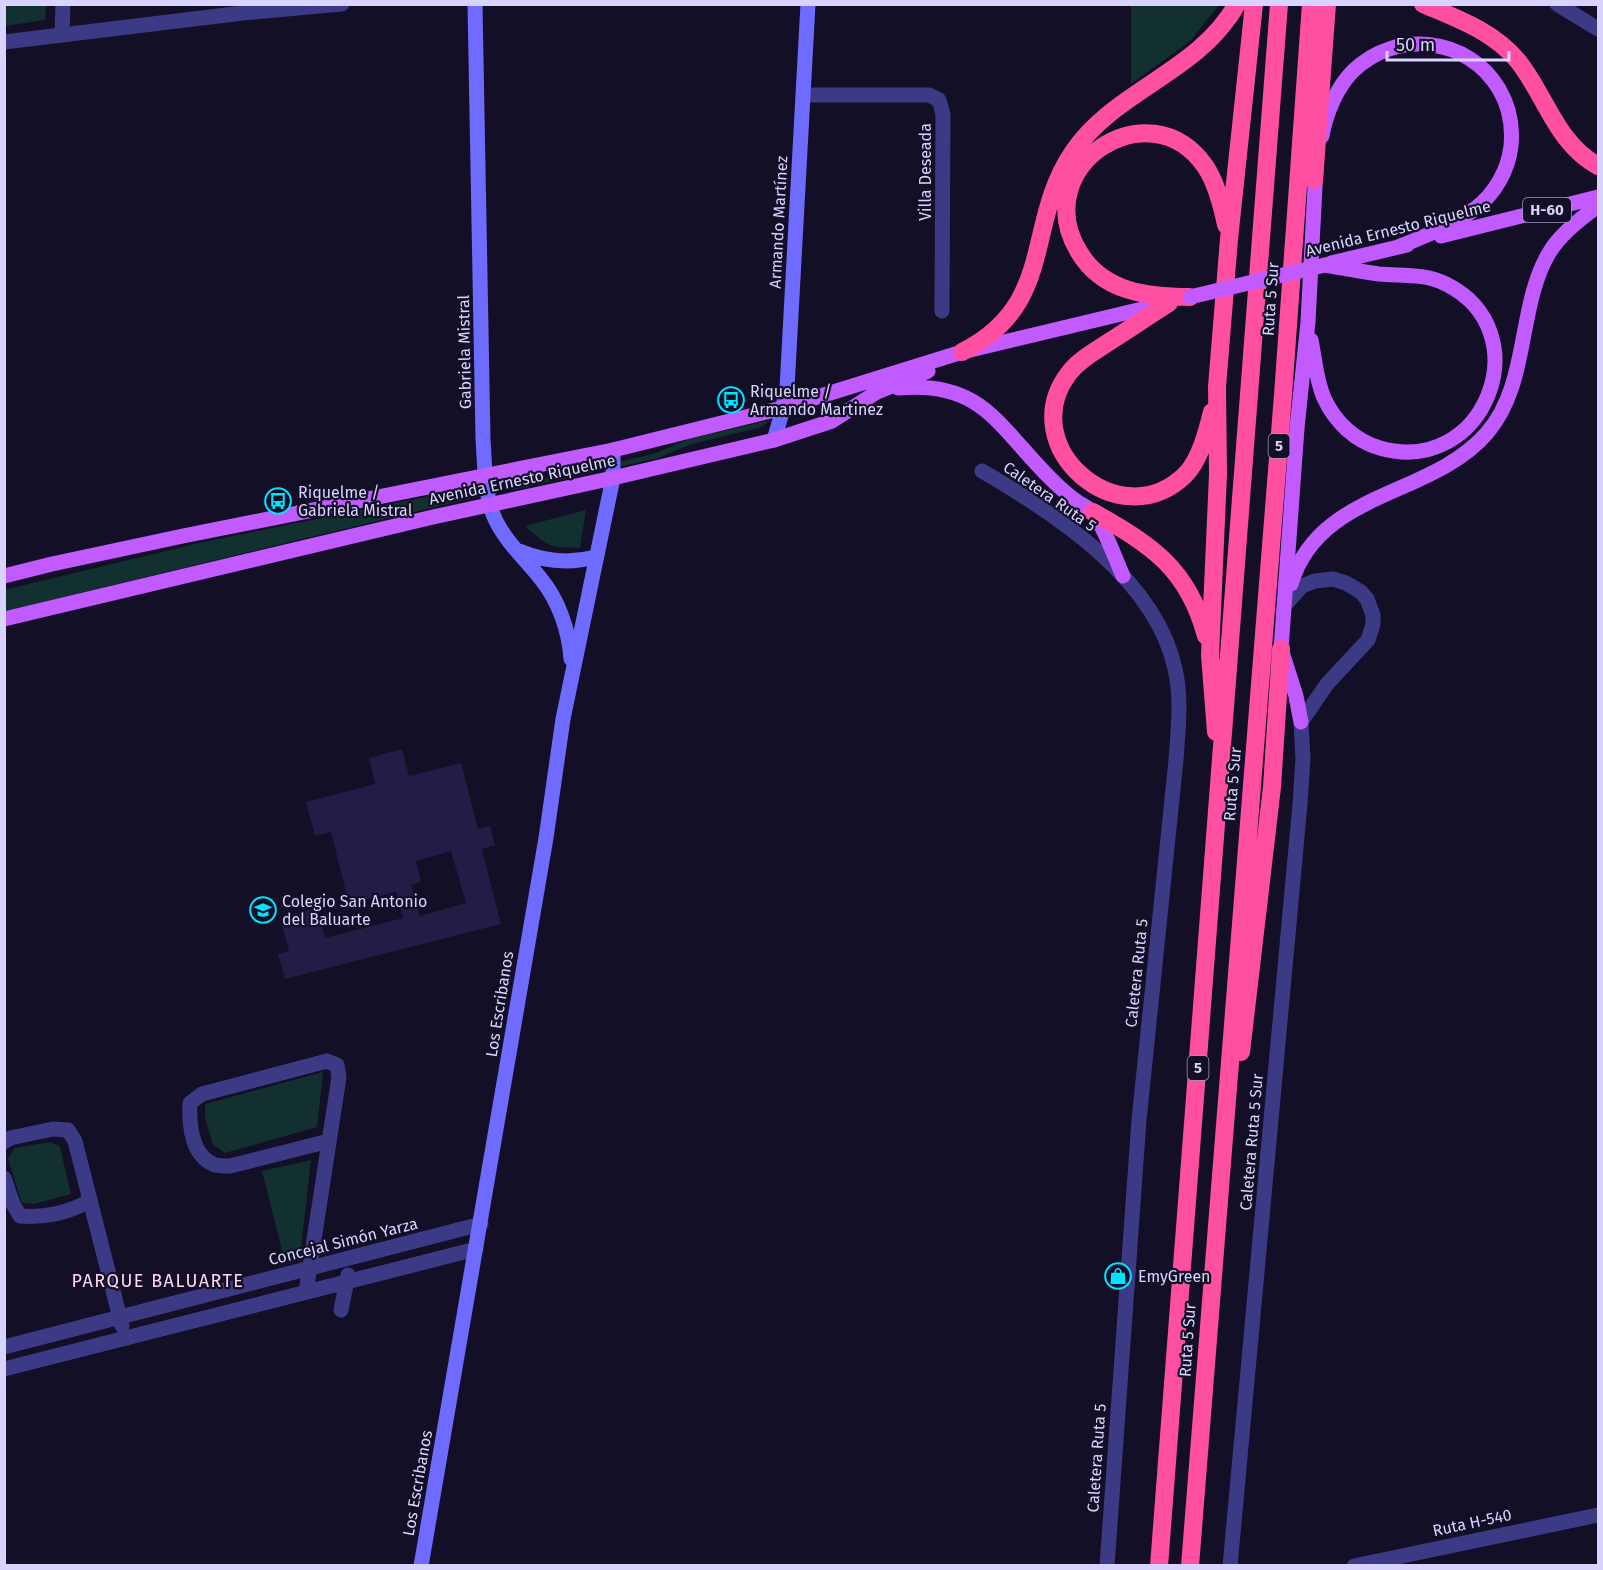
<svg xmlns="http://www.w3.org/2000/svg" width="1603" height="1570" viewBox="0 0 1603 1570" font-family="'Fira Sans',sans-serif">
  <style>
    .green { fill: #12302f }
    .building { fill: #241b47; fill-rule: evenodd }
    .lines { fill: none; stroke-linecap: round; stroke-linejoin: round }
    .minor { stroke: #3d3a85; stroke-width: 15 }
    .tertiary { stroke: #3d3a85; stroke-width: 15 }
    .secondary { stroke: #6f6bff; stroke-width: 15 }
    .primary { stroke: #c25bff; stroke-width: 15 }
    .motorway { stroke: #ff4fa3; stroke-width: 18 }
    .primary-bridge { stroke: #c25bff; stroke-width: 15 }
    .labels { text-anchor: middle; stroke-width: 4.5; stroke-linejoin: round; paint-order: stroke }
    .shield { fill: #130f26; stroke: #9e99be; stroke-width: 1.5 }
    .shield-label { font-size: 15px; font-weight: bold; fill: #d9d4ff }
    .street-label { font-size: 16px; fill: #d9d4ff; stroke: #130f26 }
    .poi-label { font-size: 16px; fill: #d9d4ff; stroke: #130f26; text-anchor: start }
    .neighbourhood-label { font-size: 18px; letter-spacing: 1.5px; fill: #ffd6f0; stroke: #130f26 }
  </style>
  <rect width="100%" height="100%" fill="#130f26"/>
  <path class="green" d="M 4,5 L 46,5 L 45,20 L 5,26 Z
    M 1131,5 L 1131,4 L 1219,5 L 1190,41 L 1131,84 Z
    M 770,420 L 762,427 L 692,444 L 658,458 L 619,467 L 619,462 L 656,453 L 689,439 Z
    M 599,466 L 598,471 L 513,490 L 511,486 Z
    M 479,486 L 481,496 L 5,611 L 4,590 L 199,543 Z
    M 586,510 L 580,548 C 547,547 549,547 525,526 Z
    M 323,1072 L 317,1127 L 225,1153 L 213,1145 L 205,1118 L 205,1104 Z
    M 50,1142 L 60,1147 L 71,1194 L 34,1204 L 22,1203 L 8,1159 L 14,1148 Z
    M 311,1160 L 300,1257 L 285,1262 L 262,1171 Z"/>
  <path class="building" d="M 402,749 L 409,776 L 461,763 L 478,829 L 490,826 L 495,845 L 482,849 L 501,924 L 285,979 L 278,954 L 289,951 L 280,918 L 317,908 L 325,938 L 403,918 L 396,892 L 349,904 L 331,832 L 315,836 L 306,802 L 375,784 L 369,758 ZM 451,851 L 466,903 L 420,916 L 411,885 L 421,882 L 416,861 Z"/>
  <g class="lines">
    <path class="minor" d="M 1557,4 L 1598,29
      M 62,34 L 63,4
      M 4,42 L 243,13 L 342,4
      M 803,95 L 929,95 L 939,100 L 943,114 L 942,311
      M 982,471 C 1056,514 1156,579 1175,669 C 1182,699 1178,730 1176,760 L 1139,1120 L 1107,1566
      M 4,1142 L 10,1138 L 53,1129 L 68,1130 L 75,1141 L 122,1326
      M 4,1178 L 13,1204 L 20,1216 C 44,1218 70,1213 90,1200
      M 306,1292 L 339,1077 L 337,1065 L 327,1061 L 202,1094 L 190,1103 C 189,1124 191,1156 215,1165 C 219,1166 225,1166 230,1166 L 329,1141
      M 341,1310 L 348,1275
      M 4,1347 L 481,1224
      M 4,1369 L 476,1249"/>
    <path class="tertiary" d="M 1230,1566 L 1300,804 L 1303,759 L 1301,722 L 1327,684 L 1368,640 L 1373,624 L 1373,615 L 1367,599 L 1361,592 L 1346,583 L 1333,579 L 1315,581 L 1302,586 L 1285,605
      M 1354,1566 L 1598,1515"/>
    <path class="secondary" d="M 475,4 L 483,439 C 485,466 484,497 496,521 C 507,543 526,560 541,579 C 559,601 569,631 571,659
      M 774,440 L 781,416 L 787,388 L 808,4
      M 519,551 C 545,562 569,564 596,557
      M 421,1566 L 546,838 L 563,719 L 613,478 L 613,450"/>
    <path class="primary" d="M 1322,136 C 1326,113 1337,87 1353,71 C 1396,29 1468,37 1499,89 C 1509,106 1513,126 1511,146 C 1508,171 1495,193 1476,208 C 1453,226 1425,236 1398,247
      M 1441,236 L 1598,197
      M 1331,263 L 1407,245
      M 1311,340 C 1315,359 1316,380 1324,398 C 1335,422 1355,441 1380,448 C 1484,478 1542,332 1446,284 C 1424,273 1402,276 1379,274 C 1361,272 1343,268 1325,265
      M 898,388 C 983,380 999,428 1051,479 C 1060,488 1069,496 1079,503 C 1084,506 1091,509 1094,514 C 1105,529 1115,558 1123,576
      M 4,576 L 52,564 L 183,536 L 613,450 L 782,408 L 962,352 L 1163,304
      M 1291,584 C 1319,490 1431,498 1487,433 C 1530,383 1517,307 1549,253 C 1560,234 1581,218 1598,206
      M 4,619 L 433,517 L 613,478 L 774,440 L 832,421 L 877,392 L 928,371
      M 1301,722 L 1296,696 L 1281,649 L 1297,428 L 1308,322 L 1316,168"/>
    <path class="motorway" d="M 1423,4 C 1458,19 1493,31 1518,61 C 1546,96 1556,143 1598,166
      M 1314,180 L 1327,4
      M 1190,297 C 1147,297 1103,292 1079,252 C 1027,167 1149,86 1205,166 C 1216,182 1222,205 1226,225
      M 1169,303 C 1150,315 1131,328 1112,340 C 1097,350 1080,359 1069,373 C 1013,446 1119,539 1185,475 C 1200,460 1207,432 1212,412
      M 962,352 C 1057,304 1024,224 1073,152 C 1116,89 1198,73 1237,4
      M 1093,512 C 1151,545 1188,568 1206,636
      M 1216,732 L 1210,655 L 1218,474 L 1217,387 L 1229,239 L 1254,4
      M 1241,1052 L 1272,787 L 1281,649
      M 1159,1566 L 1279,4
      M 1190,1566 L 1283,395 L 1311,4"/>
    <path class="primary-bridge" d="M 1190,297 L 1325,265"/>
  </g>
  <defs>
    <g id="bus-ring" transform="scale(1.35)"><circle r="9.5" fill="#130f26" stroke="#00e5ff" stroke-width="1.5"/><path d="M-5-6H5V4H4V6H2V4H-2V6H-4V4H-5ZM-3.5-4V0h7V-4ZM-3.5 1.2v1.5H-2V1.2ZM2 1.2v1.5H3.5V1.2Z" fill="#00e5ff"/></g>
    <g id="school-ring" transform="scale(1.35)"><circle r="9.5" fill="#130f26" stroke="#00e5ff" stroke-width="1.5"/><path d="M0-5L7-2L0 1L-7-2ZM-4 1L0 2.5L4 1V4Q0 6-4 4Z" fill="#00e5ff"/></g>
    <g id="shop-ring" transform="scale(1.35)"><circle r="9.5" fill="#130f26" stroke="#00e5ff" stroke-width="1.5"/><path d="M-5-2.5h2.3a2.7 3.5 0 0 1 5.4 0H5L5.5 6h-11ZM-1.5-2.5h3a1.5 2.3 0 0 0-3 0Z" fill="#00e5ff"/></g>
  </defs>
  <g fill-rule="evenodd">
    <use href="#bus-ring" x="731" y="400"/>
    <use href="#bus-ring" x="278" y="501"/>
    <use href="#school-ring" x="263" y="910"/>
    <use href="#shop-ring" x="1118" y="1276"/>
  </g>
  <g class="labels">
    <g class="shield">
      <rect x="1523" y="198" width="48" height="24" rx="4.5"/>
      <rect x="1268.5" y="434" width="21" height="24" rx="4.5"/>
      <rect x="1187.5" y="1056" width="21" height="24" rx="4.5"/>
    </g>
    <g class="shield-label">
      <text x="1547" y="215">H-60</text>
      <text x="1279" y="451">5</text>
      <text x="1198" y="1073">5</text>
    </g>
    <g class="street-label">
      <text transform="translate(925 172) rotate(-90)" y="6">Villa Deseada</text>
      <text transform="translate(778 222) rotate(-87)" y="6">Armando Martínez</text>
      <text transform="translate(1398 228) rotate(-14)" y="6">Avenida Ernesto Riquelme</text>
      <text transform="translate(1270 299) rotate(-86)" y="6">Ruta 5 Sur</text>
      <text transform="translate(464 352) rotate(-91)" y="6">Gabriela Mistral</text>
      <text transform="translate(522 479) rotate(-12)" y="6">Avenida Ernesto Riquelme</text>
      <text transform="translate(1050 496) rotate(35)" y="6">Caletera Ruta 5</text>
      <text transform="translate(1232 784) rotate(-85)" y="6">Ruta 5 Sur</text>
      <text transform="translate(1136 973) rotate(-84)" y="6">Caletera Ruta 5</text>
      <text transform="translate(499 1004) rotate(-81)" y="6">Los Escribanos</text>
      <text transform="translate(1251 1142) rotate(-85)" y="6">Caletera Ruta 5 Sur</text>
      <text transform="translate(343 1241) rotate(-14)" y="6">Concejal Simón Yarza</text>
      <text transform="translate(1187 1340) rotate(-86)" y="6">Ruta 5 Sur</text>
      <text transform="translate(1096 1458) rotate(-86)" y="6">Caletera Ruta 5</text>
      <text transform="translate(417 1483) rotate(-80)" y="6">Los Escribanos</text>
      <text transform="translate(1472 1522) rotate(-12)" y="6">Ruta H-540</text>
    </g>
    <g class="poi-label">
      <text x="750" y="397">Riquelme /<tspan x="750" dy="18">Armando Martinez</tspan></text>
      <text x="298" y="498">Riquelme /<tspan x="298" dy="18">Gabriela Mistral</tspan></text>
      <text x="282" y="907">Colegio San Antonio<tspan x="282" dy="18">del Baluarte</tspan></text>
      <text x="1138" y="1282">EmyGreen</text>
    </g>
    <g class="neighbourhood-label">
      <text x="158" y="1287">PARQUE BALUARTE</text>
    </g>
  </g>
  <rect width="1603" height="1570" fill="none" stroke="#d9d4ff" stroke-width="12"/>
  <path d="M1387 51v9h122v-9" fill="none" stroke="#d9d4ff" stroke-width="3"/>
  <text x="1396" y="51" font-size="18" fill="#d9d4ff" stroke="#130f26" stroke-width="4.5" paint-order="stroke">50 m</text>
</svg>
